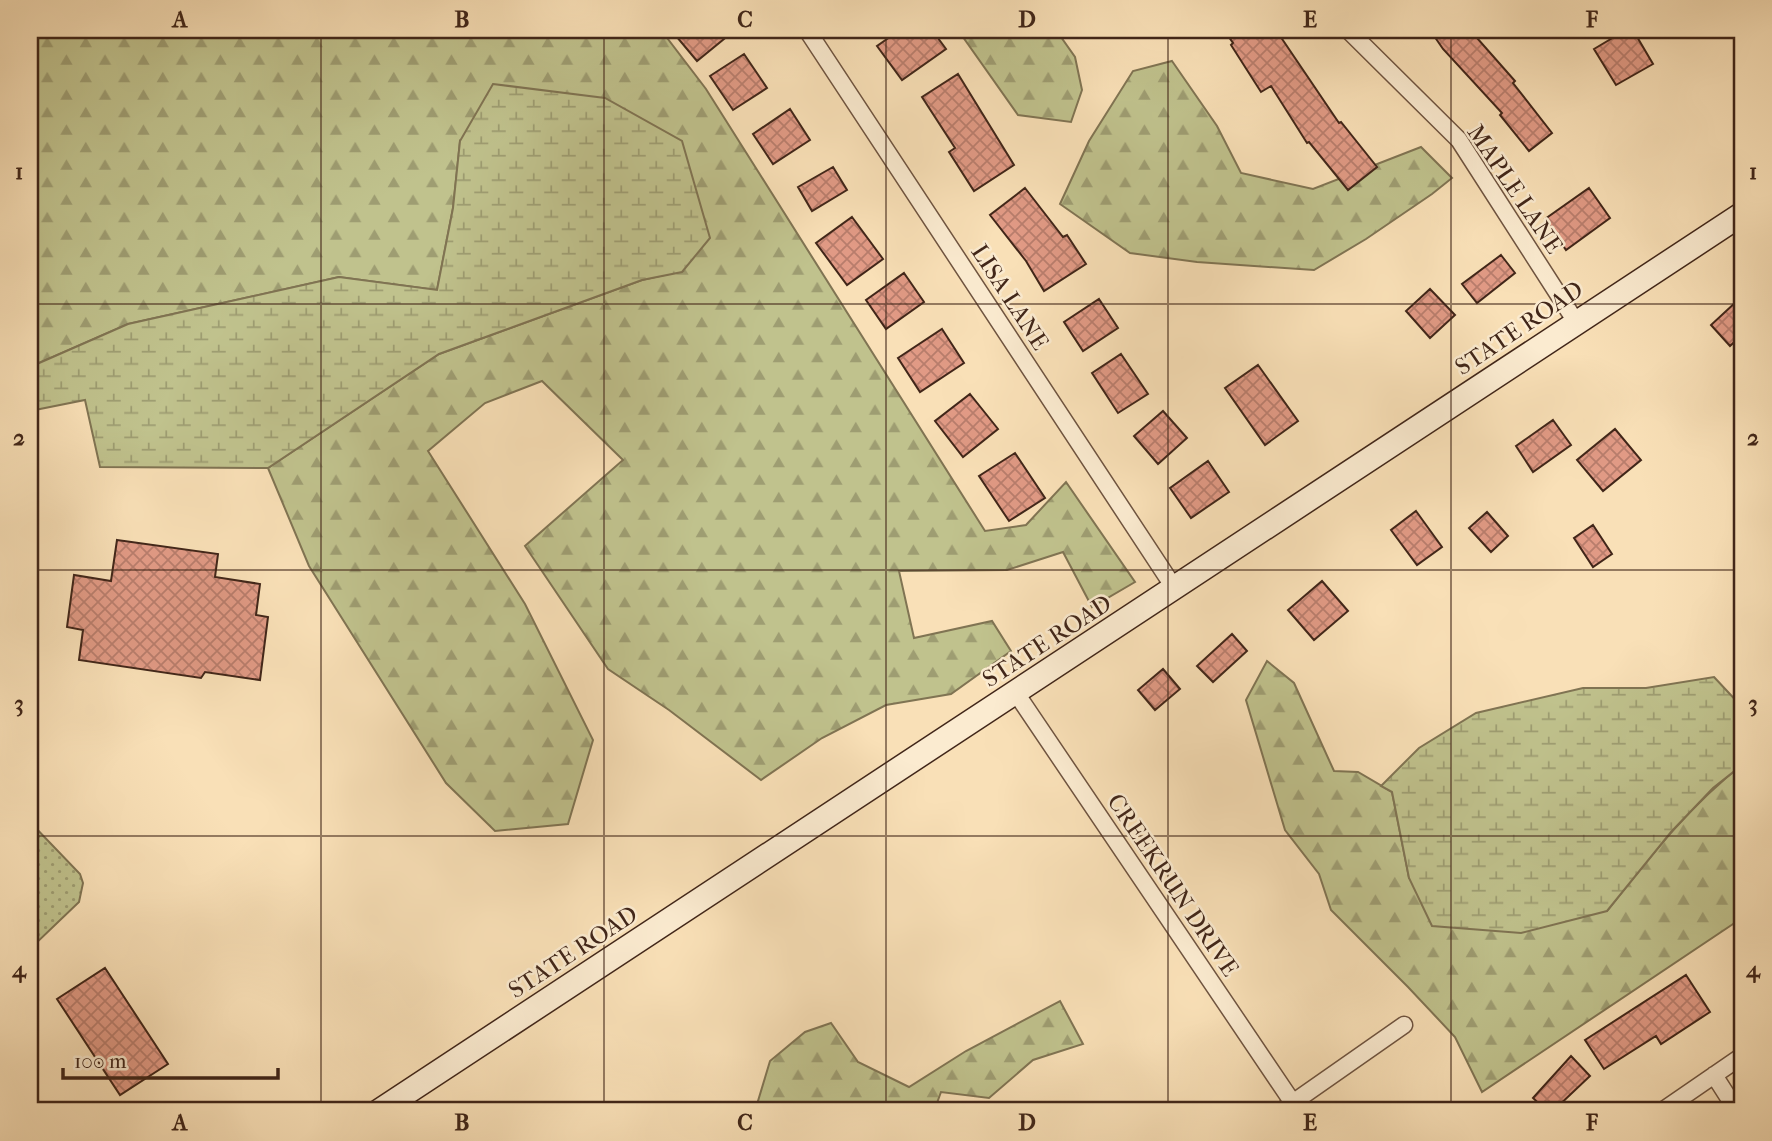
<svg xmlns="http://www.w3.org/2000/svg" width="1772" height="1141" viewBox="0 0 1772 1141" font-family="'IM FELL French Canon',serif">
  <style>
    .grass { fill: url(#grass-dots); stroke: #807453; stroke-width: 2 }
    .forest { fill: url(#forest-firs); stroke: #807453; stroke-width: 2 }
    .wetland { fill: url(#wetland-marsh); stroke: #807453; stroke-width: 2 }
    .building { fill: url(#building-cross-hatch); stroke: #412619; stroke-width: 2 }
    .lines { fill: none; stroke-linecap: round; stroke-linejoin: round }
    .minor-casing { stroke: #6f5440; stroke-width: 19 }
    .secondary-casing { stroke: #412619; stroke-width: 26 }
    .minor { stroke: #fbebd0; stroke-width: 16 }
    .secondary { stroke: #fbebd0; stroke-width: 23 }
    .grid { fill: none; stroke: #412619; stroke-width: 2; stroke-opacity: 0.55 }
    .labels { text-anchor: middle; stroke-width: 5; stroke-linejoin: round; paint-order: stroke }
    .street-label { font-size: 24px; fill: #412619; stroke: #fbebd0 }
    .neatline { fill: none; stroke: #412619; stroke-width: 2.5 }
    .grid-label { font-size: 23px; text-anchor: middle; font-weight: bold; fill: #412619 }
  </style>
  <defs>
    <pattern id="grass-dots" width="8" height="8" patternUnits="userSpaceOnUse" patternTransform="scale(1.75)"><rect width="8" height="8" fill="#c0c28d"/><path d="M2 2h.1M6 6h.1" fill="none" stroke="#9e9d72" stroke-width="1.8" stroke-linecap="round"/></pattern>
    <pattern id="forest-firs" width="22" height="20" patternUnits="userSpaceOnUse" patternTransform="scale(1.75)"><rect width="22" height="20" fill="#c0c28d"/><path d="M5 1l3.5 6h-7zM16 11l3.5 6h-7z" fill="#9e9d72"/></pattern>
    <pattern id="wetland-marsh" width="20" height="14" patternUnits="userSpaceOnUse" patternTransform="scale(1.75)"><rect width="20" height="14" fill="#c0c28d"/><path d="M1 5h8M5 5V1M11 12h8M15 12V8" fill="none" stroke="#9e9d72"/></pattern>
    <pattern id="building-cross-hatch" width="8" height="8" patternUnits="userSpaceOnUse" patternTransform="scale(1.75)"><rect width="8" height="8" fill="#e19a85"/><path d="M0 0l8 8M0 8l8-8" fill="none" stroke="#b87d6c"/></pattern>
  </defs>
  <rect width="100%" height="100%" fill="#f9e0b7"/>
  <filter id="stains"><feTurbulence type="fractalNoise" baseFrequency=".00286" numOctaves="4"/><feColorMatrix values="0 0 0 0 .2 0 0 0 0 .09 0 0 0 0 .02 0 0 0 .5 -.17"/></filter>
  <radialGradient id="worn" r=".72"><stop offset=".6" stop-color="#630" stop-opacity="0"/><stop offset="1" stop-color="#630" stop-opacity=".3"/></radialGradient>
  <path class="grass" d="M 30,822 L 80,874 L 83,883 L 79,902 L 30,949 Z"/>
  <path class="forest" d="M 30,30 L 661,30 L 706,89 L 985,531 L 1026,525 L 1066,482 L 1135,582 L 1092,607 L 1063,552 L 1007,570 L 899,571 L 914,638 L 992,621 L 1011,651 L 951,694 L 886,705 L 822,738 L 761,780 L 669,710 L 608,669 L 525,546 L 623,460 L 542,381 L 485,403 L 428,451 L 525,604 L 593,740 L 568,824 L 495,831 L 446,783 L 309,566 L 268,468 L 439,354 L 642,280 L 682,271 L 460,141 L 453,208 L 437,290 L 339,277 L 128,324 L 30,367 Z
    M 958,30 L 1056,30 L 1075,57 L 1082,90 L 1071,122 L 1018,115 Z
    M 1172,61 L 1217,126 L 1241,173 L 1313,189 L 1421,147 L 1452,178 L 1432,194 L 1366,239 L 1314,270 L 1197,262 L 1130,253 L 1060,204 L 1089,141 L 1133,71 Z
    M 1267,661 L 1294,683 L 1334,771 L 1358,772 L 1392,792 L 1409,878 L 1607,911 C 1649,858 1689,806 1742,765 L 1742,918 L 1482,1092 L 1455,1037 L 1408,987 L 1331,910 L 1319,874 L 1285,830 L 1246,700 Z
    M 1060,1001 L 1083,1044 L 1033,1060 L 989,1098 L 941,1092 L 934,1111 L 755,1111 L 770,1061 L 805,1032 L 831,1023 L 858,1062 L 909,1087 L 966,1051 Z"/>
  <path class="wetland" d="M 493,84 L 605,98 L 682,141 L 710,238 L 682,272 L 642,280 L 439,354 L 268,468 L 100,467 L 85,400 L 30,411 L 30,367 L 128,324 L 339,277 L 437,290 L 453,208 L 460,141 Z
    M 1714,677 L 1742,707 L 1742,765 L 1713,788 L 1671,832 L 1607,911 L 1521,933 L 1432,926 L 1409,878 L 1392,792 L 1381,786 L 1419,748 L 1476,713 L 1583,688 L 1646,688 Z"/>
  <path class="building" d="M 671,30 L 735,30 L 697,61 Z
    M 900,30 L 932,30 L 946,49 L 902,80 L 877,46 Z
    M 1224,30 L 1276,30 L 1339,123 L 1341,122 L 1377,167 L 1348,190 L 1309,142 L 1307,143 L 1271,86 L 1261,92 L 1231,45 L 1233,43 Z
    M 1430,30 L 1470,30 L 1515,81 L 1513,83 L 1552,133 L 1529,151 L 1500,115 L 1502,113 L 1443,49 Z
    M 1626,30 L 1633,30 L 1653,64 L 1616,85 L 1594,49 Z
    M 744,54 L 767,88 L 733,110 L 710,76 Z
    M 958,74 L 1014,165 L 974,191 L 949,152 L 955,148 L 922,97 Z
    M 790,109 L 810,140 L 773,164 L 753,134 Z
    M 833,167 L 847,190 L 812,211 L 798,187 Z
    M 1025,188 L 1063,237 L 1067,235 L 1086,264 L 1044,291 L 1026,261 L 990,215 Z
    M 1589,188 L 1610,218 L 1566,250 L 1545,219 Z
    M 852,217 L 883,259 L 847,285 L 816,243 Z
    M 1501,255 L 1515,273 L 1477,303 L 1462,284 Z
    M 904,273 L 924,302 L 886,329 L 866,300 Z
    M 1430,289 L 1455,315 L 1430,338 L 1406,311 Z
    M 1099,299 L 1118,328 L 1083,351 L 1064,322 Z
    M 1737,301 L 1742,307 L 1742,335 L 1730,346 L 1711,325 Z
    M 942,329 L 964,363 L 920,392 L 898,358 Z
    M 1121,354 L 1148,394 L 1118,413 L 1092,373 Z
    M 1258,365 L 1298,421 L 1265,445 L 1225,388 Z
    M 970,394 L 998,429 L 963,457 L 935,421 Z
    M 1163,411 L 1187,438 L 1158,464 L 1134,436 Z
    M 1553,420 L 1571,445 L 1533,472 L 1516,446 Z
    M 1615,429 L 1641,460 L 1603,491 L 1577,460 Z
    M 1015,453 L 1045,498 L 1009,521 L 979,476 Z
    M 1208,461 L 1229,492 L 1191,518 L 1170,488 Z
    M 1416,511 L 1442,547 L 1417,565 L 1391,530 Z
    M 1487,512 L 1508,536 L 1491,552 L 1469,528 Z
    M 1593,525 L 1612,554 L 1593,567 L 1574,538 Z
    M 117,540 L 218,554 L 215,577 L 260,584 L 256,615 L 268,617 L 260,680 L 205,672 L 201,678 L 79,660 L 83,630 L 67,627 L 74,575 L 111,581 Z
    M 1322,581 L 1348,611 L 1314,640 L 1288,610 Z
    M 1232,634 L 1247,651 L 1213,682 L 1197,666 Z
    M 1163,669 L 1180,689 L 1155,710 L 1138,690 Z
    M 105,968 L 168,1064 L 120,1095 L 57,999 Z
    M 1686,975 L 1710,1012 L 1661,1044 L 1656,1036 L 1604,1069 L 1585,1040 Z
    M 1571,1056 L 1590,1076 L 1553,1111 L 1547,1111 L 1533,1098 Z"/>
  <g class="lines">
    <g class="minor-casing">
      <path id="minor" d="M 807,30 L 1175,589
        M 1348,30 L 1459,140 L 1576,322
        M 1016,693 L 1293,1103
        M 1714,1075 L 1737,1111
        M 1281,1111 L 1404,1025
        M 1662,1111 L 1742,1056"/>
    </g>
    <g class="secondary-casing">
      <path id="secondary" d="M 379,1111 L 1742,214"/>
    </g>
    <use href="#minor" class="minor"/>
    <use href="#secondary" class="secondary"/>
  </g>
  <path class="grid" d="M 321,30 L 321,1111M 604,30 L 604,1111M 886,30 L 886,1111M 1168,30 L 1168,1111M 1451,30 L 1451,1111M 30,304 L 1742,304M 30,570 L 1742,570M 30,836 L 1742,836"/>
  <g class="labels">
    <g class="street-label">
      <text transform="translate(1515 189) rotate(56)" y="8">MAPLE LANE</text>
      <text transform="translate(1010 297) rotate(57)" y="8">LISA LANE</text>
      <text transform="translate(1519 328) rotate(-34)" y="8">STATE ROAD</text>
      <text transform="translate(1047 641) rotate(-33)" y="8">STATE ROAD</text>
      <text transform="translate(1173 885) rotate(56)" y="8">CREEKRUN DRIVE</text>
      <text transform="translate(573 952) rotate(-33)" y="8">STATE ROAD</text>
    </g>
  </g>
  <rect width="1772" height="1141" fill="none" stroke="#f9e0b7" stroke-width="77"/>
  <path d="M63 1068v10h215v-10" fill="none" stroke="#412619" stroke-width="3.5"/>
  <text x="74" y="1068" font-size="21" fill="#412619" stroke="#fbebd0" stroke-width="5" paint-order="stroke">100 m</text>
  <rect x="38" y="38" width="1696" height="1064" class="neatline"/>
  <g class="grid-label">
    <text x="180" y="27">A</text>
    <text x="462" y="27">B</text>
    <text x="745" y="27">C</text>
    <text x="1027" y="27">D</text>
    <text x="1310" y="27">E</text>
    <text x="1592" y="27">F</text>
    <text x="19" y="179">1</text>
    <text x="1753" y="179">1</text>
    <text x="19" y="445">2</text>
    <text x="1753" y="445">2</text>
    <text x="19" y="711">3</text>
    <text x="1753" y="711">3</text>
    <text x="19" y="977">4</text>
    <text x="1753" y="977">4</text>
    <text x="180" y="1130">A</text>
    <text x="462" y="1130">B</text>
    <text x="745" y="1130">C</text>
    <text x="1027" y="1130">D</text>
    <text x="1310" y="1130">E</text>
    <text x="1592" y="1130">F</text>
  </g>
  <rect width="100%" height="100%" filter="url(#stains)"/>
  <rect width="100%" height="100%" fill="url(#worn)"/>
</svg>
